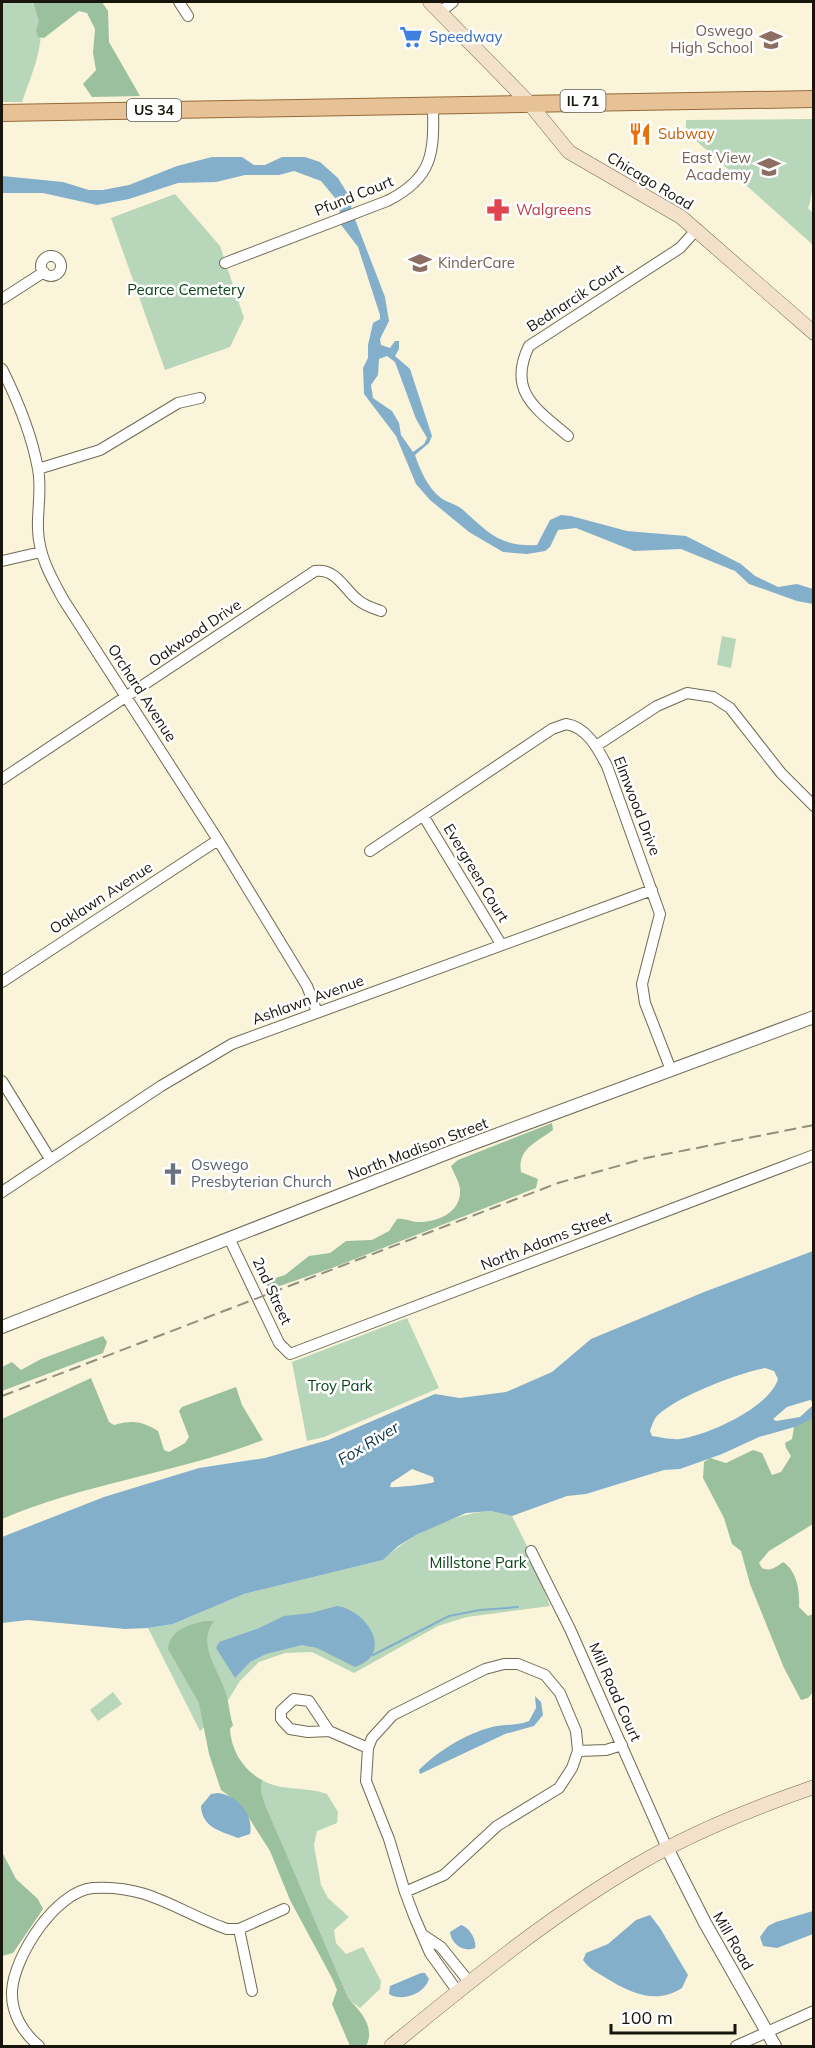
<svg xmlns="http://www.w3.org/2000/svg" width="815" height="2048" viewBox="0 0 815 2048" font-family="Mulish,sans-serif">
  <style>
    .green { fill: #b8d6ba }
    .forest { fill: #9bc09e }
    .water { fill: #83afcb; fill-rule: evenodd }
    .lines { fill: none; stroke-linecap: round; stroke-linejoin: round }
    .stream { stroke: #83afcb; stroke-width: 2 }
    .minor-casing { stroke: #706a54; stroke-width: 12 }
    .tertiary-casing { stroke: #706a54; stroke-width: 14 }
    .secondary-casing { stroke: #706a54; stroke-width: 15 }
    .primary-casing { stroke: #956b39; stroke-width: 18 }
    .minor { stroke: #fff; stroke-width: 10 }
    .tertiary { stroke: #fff; stroke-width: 12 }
    .secondary { stroke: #f4e1cb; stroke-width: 14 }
    .primary { stroke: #e8c297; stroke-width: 16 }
    .rail { stroke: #938f7d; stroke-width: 2; stroke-dasharray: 12 6; stroke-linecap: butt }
    .labels { text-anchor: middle; stroke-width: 5; stroke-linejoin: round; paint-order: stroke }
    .shield { fill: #fff; stroke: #5d5b55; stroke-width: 1.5 }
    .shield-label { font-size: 14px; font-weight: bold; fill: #17150c }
    .education-label { font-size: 15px; fill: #785e54; stroke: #fff; text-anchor: end }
    .shop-label { font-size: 15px; fill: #366cbe; stroke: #fff; text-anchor: start }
    .food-label { font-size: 15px; fill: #c56008; stroke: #fff; text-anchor: start }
    .street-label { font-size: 15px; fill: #17150c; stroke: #fff }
    .health-label { font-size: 15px; fill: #be3a42; stroke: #fff; text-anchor: start }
    .park-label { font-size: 15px; fill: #0c4519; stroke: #fff }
    .worship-label { font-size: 15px; fill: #5b616d; stroke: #fff; text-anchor: start }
    .water-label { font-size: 16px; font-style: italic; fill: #0b3246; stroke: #fff }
  </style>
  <rect width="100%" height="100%" fill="#faf4db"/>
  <path class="green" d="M 2,2 L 32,2 C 52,33 33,69 22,102 L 2,102 Z
    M 813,119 C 814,137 815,196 808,208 L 813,213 L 813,245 L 692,137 L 689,140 L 689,130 L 686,128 L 686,120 Z
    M 175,194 L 220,246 L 244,318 L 230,347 L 165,370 L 111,218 Z
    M 722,636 L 736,639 L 731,668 L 717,665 Z
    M 407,1318 L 439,1388 L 324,1437 L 307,1441 L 292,1362 Z
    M 491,1511 L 512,1516 L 532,1556 L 550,1606 L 467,1617 L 438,1626 L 354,1673 L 312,1652 L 285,1653 L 259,1662 L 240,1681 L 222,1710 L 200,1731 L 148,1628 L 173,1624 L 244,1594 L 383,1560 C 412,1533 451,1514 491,1511 Z
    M 113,1692 L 122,1704 L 98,1721 L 90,1710 Z
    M 262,1780 C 282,1792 306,1786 327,1794 L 338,1812 L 337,1823 L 317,1831 L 314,1845 L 321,1885 L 328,1898 L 349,1917 L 334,1930 L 336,1943 L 346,1954 L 363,1947 L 381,1981 L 380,1989 L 360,2008 L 348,1999 L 336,1975 L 266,1807 L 261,1791 Z"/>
  <path class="forest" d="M 33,2 L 102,2 L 108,11 L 109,42 L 140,96 L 92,97 L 83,84 L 96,70 L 93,53 L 95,29 L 87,13 L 79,11 L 44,38 L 38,37 L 36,30 L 39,21 Z
    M 552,1123 L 553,1130 C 537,1142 517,1149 521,1172 L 538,1179 L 536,1188 L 332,1268 L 268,1290 L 266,1281 L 285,1275 L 309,1256 L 330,1253 L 346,1241 L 372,1240 L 389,1231 L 397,1219 C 404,1218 409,1221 416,1222 C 436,1223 462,1213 460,1189 C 459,1181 454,1174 451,1166 L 458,1160 Z
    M 103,1336 L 107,1342 L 103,1353 L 2,1391 L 2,1367 L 12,1362 L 21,1370 L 41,1359 Z
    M 91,1378 L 109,1422 L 114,1425 C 132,1420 142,1421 158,1431 L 164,1450 L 169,1452 L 185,1443 L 189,1437 L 179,1411 L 182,1407 L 236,1387 L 242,1405 L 263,1440 C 177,1473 85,1483 2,1519 L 2,1419 Z
    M 813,1418 L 813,1524 L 769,1551 L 759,1563 L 762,1568 C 771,1572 776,1567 783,1562 C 797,1571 800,1591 799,1607 L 808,1616 L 813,1614 L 813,1692 L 808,1698 L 801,1700 L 784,1668 L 750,1584 L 741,1551 L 732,1544 L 724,1518 L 703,1478 L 704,1462 L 710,1458 L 726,1463 L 753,1450 L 762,1453 L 772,1475 L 781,1472 L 791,1456 L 786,1448 L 785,1443 L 792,1439 L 794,1427 Z
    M 204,1621 L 214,1621 C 197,1643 216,1666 224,1688 C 229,1700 229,1713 233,1725 L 230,1729 C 231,1750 243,1770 262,1780 L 261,1791 L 266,1807 L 348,1998 C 360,2011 376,2027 366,2046 L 350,2046 L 332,2004 L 337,1990 L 333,1980 L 290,1900 L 270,1851 L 240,1804 L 221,1790 L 209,1754 L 199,1703 L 168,1649 C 170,1630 188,1625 204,1621 Z
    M 2,1852 L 16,1879 L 38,1899 L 43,1909 L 13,1953 L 2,1956 Z"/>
  <path class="water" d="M 212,157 L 242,157 L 254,165 L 265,165 L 282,157 L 305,157 L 320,162 L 338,178 L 352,201 L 351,209 L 385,297 L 389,321 L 380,339 L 381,345 L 390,348 L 395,341 L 399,341 L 399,349 L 395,356 L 410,369 L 432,436 L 429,443 L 415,455 C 420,470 428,488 441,498 C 448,503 456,504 462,509 C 488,532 499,547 537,545 L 550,520 L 561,515 L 571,516 L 627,531 L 686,536 L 741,564 L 755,576 L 778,587 L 797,584 L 813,589 L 813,604 L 797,601 L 749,584 L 735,571 L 681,549 L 634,551 L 576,528 L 558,530 L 550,547 L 545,551 L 527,554 L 503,552 L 469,532 L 430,500 L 416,484 L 396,436 L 364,394 L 363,368 L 368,358 L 368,345 L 373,323 L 380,319 L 380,315 L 358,247 L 339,222 L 340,204 L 321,181 L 294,171 L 279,175 L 245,175 L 216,182 L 178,183 L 129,199 L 97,205 L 43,193 L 2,193 L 2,176 L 63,182 L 89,190 L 103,190 L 129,185 L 177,166 ZM 387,356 L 395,362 L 416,419 L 427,438 L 424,444 L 413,452 L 401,435 L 399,423 L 392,411 L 373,398 L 371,385 L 378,375 L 379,359 Z
    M 813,1251 L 813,1402 L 810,1400 L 787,1407 L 773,1419 L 776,1421 L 800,1417 L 813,1405 L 813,1418 L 798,1426 L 759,1437 L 722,1454 L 680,1469 L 664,1470 L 586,1494 L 567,1496 L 512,1516 L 491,1511 L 466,1513 L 418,1534 L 398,1546 L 383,1560 L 244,1594 L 173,1624 L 148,1628 L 125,1629 L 28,1620 L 2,1623 L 2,1537 L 104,1497 L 199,1468 L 265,1458 L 328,1440 L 435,1394 L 460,1398 L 506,1392 L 552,1372 L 591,1339 L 704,1292 ZM 765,1368 L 774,1371 L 778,1379 C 770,1407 709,1435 680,1439 C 672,1440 660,1437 652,1436 L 650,1431 C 652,1426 654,1418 658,1415 C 678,1396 738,1373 765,1368 ZM 412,1469 L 433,1477 L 434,1482 C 431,1484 395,1488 390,1487 L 391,1483 Z
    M 337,1606 C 367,1610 395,1654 355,1667 L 317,1648 L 302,1645 L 266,1654 L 250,1662 L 235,1678 L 216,1648 L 219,1642 L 257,1629 L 284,1616 L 311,1613 Z
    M 535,1696 L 541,1702 L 543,1715 L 534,1726 L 505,1734 L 420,1774 L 419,1770 C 438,1751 465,1734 492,1727 C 504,1724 517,1726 529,1721 L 536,1708 Z
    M 218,1793 C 237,1795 254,1814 250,1834 L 238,1838 C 221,1831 202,1828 201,1806 L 211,1794 Z
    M 813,1911 L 813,1934 L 777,1948 L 763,1946 L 760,1937 L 768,1926 L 776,1922 Z
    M 650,1915 L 660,1928 L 688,1975 L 682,1988 C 656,2005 630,1993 606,1978 C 598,1973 588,1968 583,1960 L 586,1953 L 608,1944 L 636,1920 Z
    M 461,1925 C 469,1927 477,1940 475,1948 C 464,1953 451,1944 450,1932 Z
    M 421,1973 L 425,1973 L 429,1979 C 424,1994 403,2002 389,1994 L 390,1986 Z"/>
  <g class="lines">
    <path class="stream" d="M 373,1655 L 449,1616 L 480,1610 L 518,1607"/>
    <g class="minor-casing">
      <path id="minor" d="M 179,2 L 188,16
        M 440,12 L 453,2
        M41 266a10 10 0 1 1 20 0a10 10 0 1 1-20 0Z
        M 225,263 L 387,201 C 434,178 434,152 433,105
        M 2,299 L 44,272
        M 2,369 C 17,399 32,436 38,469 C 42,490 37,510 38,530 C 39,556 51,577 63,599 L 218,840 L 307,986 L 317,1012
        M 568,436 C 536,409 507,391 529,346 L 680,248 L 697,229
        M 38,469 L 100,450 L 178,403 L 200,398
        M 2,561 L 41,552
        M 596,746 L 657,706 L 687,693 L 713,697 L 730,708 L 781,773 L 814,806
        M 2,779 L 315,571 C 336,568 344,589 358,600 C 365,606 373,608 381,611
        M 424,817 L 501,944
        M 370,851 L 552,729 L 566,724 C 587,727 598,749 607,766 L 660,914 L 642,984 L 645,1003 L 671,1070
        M 2,982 L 218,840
        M 2,1081 L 50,1159
        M 2,1192 L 161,1086 L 232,1044 L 652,890
        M 229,1238 L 279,1343 L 290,1354 L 814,1155
        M 531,1551 L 570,1629 L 667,1848
        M 329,1731 L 308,1732 L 290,1729 L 281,1719 L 281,1711 L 294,1699 L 309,1701 L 329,1731 L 368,1748
        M 578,1751 L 606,1750 L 622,1745
        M 405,1892 L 444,1875 L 497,1826 L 559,1788 L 572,1768 L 578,1751 L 576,1731 L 560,1693 L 545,1675 L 518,1664 L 504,1664 L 485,1669 L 393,1715 L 372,1738 L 368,1748 L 366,1781 L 389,1839 L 405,1892 L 414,1916 L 430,1953 L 458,1992
        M 239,1929 L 252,1991
        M 423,1935 L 441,1947 L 470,1983
        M 39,2046 C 23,2033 11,2013 12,1991 C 14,1956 56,1891 93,1888 C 149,1884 178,1912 227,1929 L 239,1929 L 284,1909
        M 736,2046 L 814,2011"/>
    </g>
    <g class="tertiary-casing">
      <path id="tertiary" d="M 2,1327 L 458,1149 L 814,1017
        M 667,1848 L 705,1923 L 775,2046"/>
    </g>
    <g class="secondary-casing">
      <path id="secondary" d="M 430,2 L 529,103 L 569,152 L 681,217 L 814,333
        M 391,2046 C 468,1983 548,1917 635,1866 C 690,1833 753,1808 814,1787"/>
    </g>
    <g class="primary-casing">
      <path id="primary" d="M 2,113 L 814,99"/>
    </g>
    <use href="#minor" class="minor"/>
    <use href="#tertiary" class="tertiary"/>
    <use href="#secondary" class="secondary"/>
    <use href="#primary" class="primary"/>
    <path class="rail" d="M 2,1396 L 558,1183 L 646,1158 L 814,1125"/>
  </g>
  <defs>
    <g id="supermarket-bare" transform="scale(1.8)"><path d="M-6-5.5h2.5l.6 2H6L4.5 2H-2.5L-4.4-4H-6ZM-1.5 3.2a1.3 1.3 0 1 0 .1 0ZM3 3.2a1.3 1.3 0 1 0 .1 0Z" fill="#3f7fe0" stroke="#fff" stroke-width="2.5" paint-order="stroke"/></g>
    <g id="school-bare" transform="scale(1.8)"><path d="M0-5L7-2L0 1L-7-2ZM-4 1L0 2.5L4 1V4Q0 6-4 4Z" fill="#8d6e63" stroke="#fff" stroke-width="2.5" paint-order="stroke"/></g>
    <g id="restaurant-bare" transform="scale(1.8)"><path d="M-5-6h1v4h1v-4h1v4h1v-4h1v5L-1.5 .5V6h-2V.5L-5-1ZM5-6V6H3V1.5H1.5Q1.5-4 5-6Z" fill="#e8710a" stroke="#fff" stroke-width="2.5" paint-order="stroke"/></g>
    <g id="pharmacy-bare" transform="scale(1.8)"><path d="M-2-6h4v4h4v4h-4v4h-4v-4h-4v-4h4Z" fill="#e0444e" stroke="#fff" stroke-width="2.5" paint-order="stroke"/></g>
    <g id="church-bare" transform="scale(1.8)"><path d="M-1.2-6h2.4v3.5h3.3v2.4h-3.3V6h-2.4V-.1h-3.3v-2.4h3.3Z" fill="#6b7280" stroke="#fff" stroke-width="2.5" paint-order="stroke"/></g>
  </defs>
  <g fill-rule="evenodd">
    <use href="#supermarket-bare" x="411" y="37"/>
    <use href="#school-bare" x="771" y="40"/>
    <use href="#restaurant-bare" x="640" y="134"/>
    <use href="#school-bare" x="769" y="167"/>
    <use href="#pharmacy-bare" x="498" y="210"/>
    <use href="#school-bare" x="420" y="263"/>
    <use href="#church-bare" x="173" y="1174"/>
  </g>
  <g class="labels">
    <g class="shield">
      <rect x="560.5" y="90" width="45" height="22" rx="4.5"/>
      <rect x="127" y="99" width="54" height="22" rx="4.5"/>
    </g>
    <g class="shield-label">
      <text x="583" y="106">IL 71</text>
      <text x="154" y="115">US 34</text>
    </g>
    <g class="education-label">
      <text x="753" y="36">Oswego<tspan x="753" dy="17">High School</tspan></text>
      <text x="751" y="163">East View<tspan x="751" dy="17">Academy</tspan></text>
      <text x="438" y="268" text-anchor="start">KinderCare</text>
    </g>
    <g class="shop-label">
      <text x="429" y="42">Speedway</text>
    </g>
    <g class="food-label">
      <text x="658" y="139">Subway</text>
    </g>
    <g class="street-label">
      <text transform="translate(650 181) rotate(31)" y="5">Chicago Road</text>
      <text transform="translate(354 196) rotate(-22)" y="5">Pfund Court</text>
      <text transform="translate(575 298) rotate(-33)" y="5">Bednarcik Court</text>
      <text transform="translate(195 633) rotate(-34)" y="5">Oakwood Drive</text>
      <text transform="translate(142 693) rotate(57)" y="5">Orchard Avenue</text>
      <text transform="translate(637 806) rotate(69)" y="5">Elmwood Drive</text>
      <text transform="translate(476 873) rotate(59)" y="5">Evergreen Court</text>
      <text transform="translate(101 898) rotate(-33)" y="5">Oaklawn Avenue</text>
      <text transform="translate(308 1000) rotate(-20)" y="5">Ashlawn Avenue</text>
      <text transform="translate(418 1149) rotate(-21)" y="5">North Madison Street</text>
      <text transform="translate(546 1241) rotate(-21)" y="5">North Adams Street</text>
      <text transform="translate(272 1291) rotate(65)" y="5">2nd Street</text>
      <text transform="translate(615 1692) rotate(66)" y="5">Mill Road Court</text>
      <text transform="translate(733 1941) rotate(60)" y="5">Mill Road</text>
    </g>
    <g class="health-label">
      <text x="516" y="215">Walgreens</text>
    </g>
    <g class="park-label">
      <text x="186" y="295">Pearce Cemetery</text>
      <text x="340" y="1391">Troy Park</text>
      <text x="478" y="1568">Millstone Park</text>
    </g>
    <g class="worship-label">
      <text x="191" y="1170">Oswego<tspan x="191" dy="17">Presbyterian Church</tspan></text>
    </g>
    <g class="water-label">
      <text transform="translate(368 1443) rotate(-31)" y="6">Fox River</text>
    </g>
  </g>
  <rect width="815" height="2048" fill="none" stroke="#17150c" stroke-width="6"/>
  <path d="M611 2024v9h124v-9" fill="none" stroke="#17150c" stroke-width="3"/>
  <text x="620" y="2024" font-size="18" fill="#17150c" stroke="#ffffff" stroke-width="4.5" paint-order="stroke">100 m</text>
</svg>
